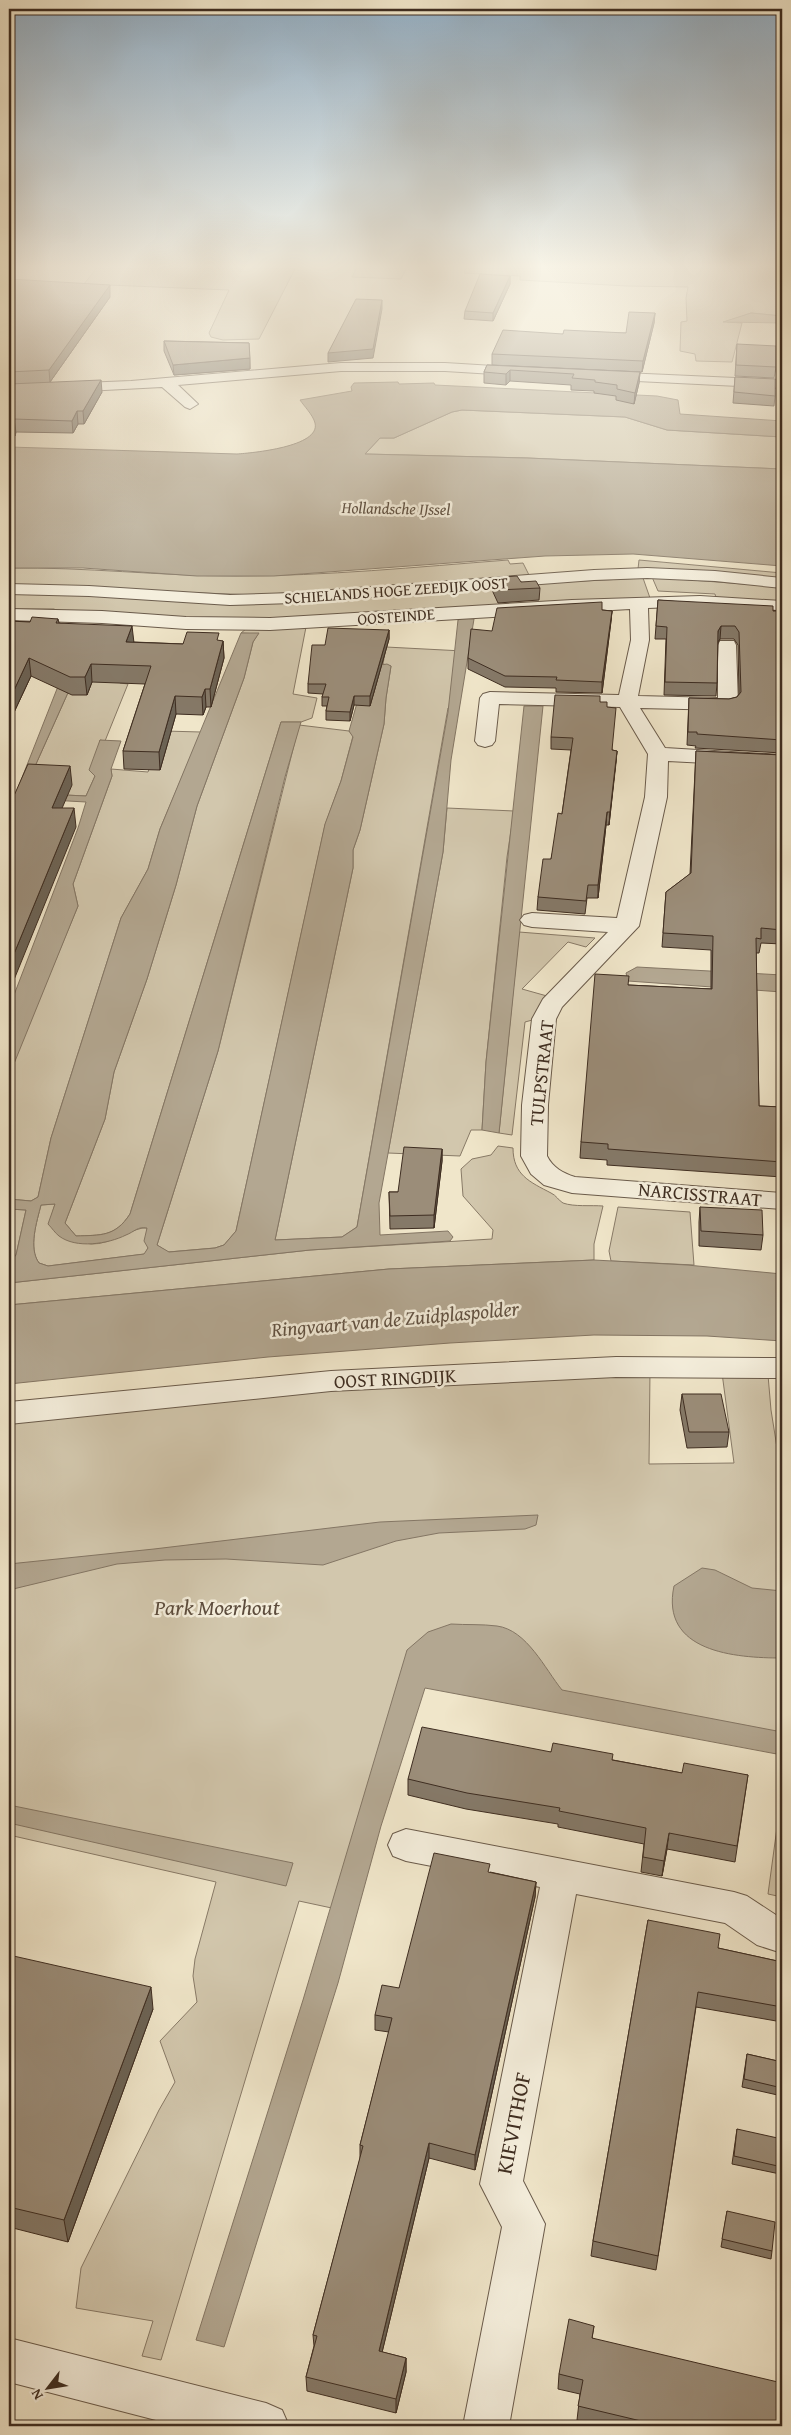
<svg xmlns="http://www.w3.org/2000/svg" width="791" height="2435" viewBox="0 0 791 2435" font-family="'Gentium Book Plus',serif">
  <style>
    .green { fill: #d2c7ad; stroke: #887a67 }
    .water { fill: #b3a791; stroke: #847664; fill-rule: evenodd }
    .lines { fill: none; stroke-linecap: round; stroke-linejoin: round }
    .minor-casing { stroke: #6a5b4b; stroke-width: 2 }
    .minor { fill: #f5efdd; fill-rule: evenodd }
    .wall { fill: #857968; stroke: #3e2d21 }
    .shaded-wall { fill: #6c6355; stroke: #3e2d21 }
    .building { fill: #9b8d79; stroke: #3e2d21 }
    .labels { text-anchor: middle; stroke-width: 5; stroke-linejoin: round; paint-order: stroke }
    .far-water-label { font-size: 16px; font-style: italic; fill: #615243; stroke: #f5efdd }
    .far-street-label { font-size: 16px; fill: #3e2d21; stroke: #f5efdd }
    .street-label { font-size: 19px; fill: #3e2d21; stroke: #f5efdd }
    .water-label { font-size: 20px; font-style: italic; fill: #615243; stroke: #f5efdd }
    .near-park-label { font-size: 22px; font-style: italic; fill: #5c4c3d; stroke: #f5efdd }
    .near-street-label { font-size: 22px; fill: #3e2d21; stroke: #f5efdd }
  </style>
  <rect width="100%" height="100%" fill="#f0e6ca"/>
  <filter id="stains"><feTurbulence type="fractalNoise" baseFrequency=".004" numOctaves="4"/><feColorMatrix values="0 0 0 0 .2 0 0 0 0 .09 0 0 0 0 .02 0 0 0 .5 -.17"/></filter>
  <radialGradient id="worn" r=".72"><stop offset=".6" stop-color="#630" stop-opacity="0"/><stop offset="1" stop-color="#630" stop-opacity=".3"/></radialGradient>
  <path class="green" d="M 99,265 L 297,265 L 259,339 L 223,340 L 211,337 L 209,333 L 229,290 L 84,284 Z
    M 358,265 L 408,265 L 401,279 L 352,277 Z
    M 467,265 L 782,265 L 782,316 L 751,313 L 727,322 L 742,323 L 732,362 L 696,361 L 695,354 L 680,351 L 681,322 L 687,321 L 686,298 L 688,287 L 627,286 L 520,280 L 520,276 L 464,273 Z
    M 462,410 L 625,417 L 667,430 L 782,437 L 782,469 L 527,458 L 365,454 L 380,438 L 394,438 L 452,412 Z
    M 508,560 L 510,564 L 523,563 L 529,575 L 257,595 L 9,586 L 9,568 C 85,567 160,576 236,576 C 326,576 417,567 508,560 Z
    M 639,560 L 782,573 L 782,580 L 638,569 Z
    M 652,577 L 782,587 L 782,603 L 716,598 L 715,594 L 658,591 Z
    M 643,578 L 650,598 L 254,621 L 60,612 L 54,609 L 9,609 L 9,593 L 13,592 L 47,592 L 184,601 Z
    M 306,627 L 293,694 L 317,698 L 312,718 L 301,722 L 281,722 L 130,1214 C 115,1237 101,1235 76,1236 L 65,1223 L 105,1119 L 114,1072 L 147,979 L 176,885 L 197,806 L 244,678 L 253,642 L 258,634 L 241,633 L 246,629 Z
    M 386,647 L 463,651 L 465,663 L 459,708 L 448,708 L 357,1227 L 342,1237 L 275,1240 L 353,868 L 353,850 L 360,830 L 384,724 L 386,698 L 391,666 L 383,664 Z
    M 75,677 L 121,679 L 120,683 L 128,684 L 105,741 L 100,740 L 95,776 L 86,796 L 23,793 Z
    M 299,725 L 349,731 L 353,736 L 341,781 L 325,825 L 236,1231 L 224,1245 L 215,1248 L 168,1252 L 157,1245 L 218,1051 Z
    M 164,731 L 201,732 L 160,829 L 148,869 L 121,918 L 51,1138 L 38,1197 L 31,1201 L 9,1199 L 9,1076 L 15,1058 L 78,906 L 73,884 L 112,776 L 111,769 L 148,772 Z
    M 447,808 L 514,811 L 507,857 L 486,1062 L 482,1130 L 471,1130 L 460,1156 L 388,1153 L 443,852 Z
    M 519,932 L 595,938 L 586,947 L 568,942 L 522,989 L 547,996 L 539,1006 L 536,1019 L 525,1022 L 512,1135 L 499,1133 Z
    M 498,1146 L 513,1148 C 513,1175 530,1182 551,1193 C 556,1195 559,1201 563,1203 C 574,1207 591,1205 603,1206 L 594,1244 L 594,1260 L 389,1269 L 9,1305 L 9,1283 L 310,1250 L 492,1239 L 493,1230 L 463,1196 L 461,1169 L 472,1159 L 491,1155 Z
    M 55,1204 L 49,1224 C 59,1229 81,1243 91,1244 C 111,1245 135,1226 147,1228 L 148,1248 L 145,1254 L 48,1266 L 39,1263 C 28,1248 37,1221 41,1205 Z
    M 618,1207 L 690,1212 L 694,1265 L 611,1261 L 609,1251 Z
    M 9,1209 L 26,1210 L 16,1255 L 9,1264 Z
    M 650,1371 L 649,1464 L 734,1463 L 722,1373 L 768,1375 L 771,1410 L 782,1479 L 782,1738 L 416,1669 L 341,1910 L 299,1901 L 161,2360 L 142,2356 L 153,2321 L 76,2308 L 81,2268 L 159,2110 L 175,2082 L 160,2041 L 197,2002 L 193,1976 L 195,1959 L 216,1882 L 9,1835 L 9,1421 L 316,1387 Z
    M 778,1820 L 782,1820 L 782,1897 L 768,1894 Z"/>
  <path class="water" d="M 751,313 L 782,316 L 782,323 L 723,322 Z
    M 398,382 L 399,384 L 434,383 L 435,385 L 657,396 L 678,400 L 680,414 L 782,421 L 782,437 L 667,430 L 625,417 L 462,410 L 452,412 L 394,438 L 380,438 L 365,454 L 527,458 L 782,469 L 782,566 L 633,554 L 545,556 L 274,576 L 197,576 L 83,568 L 9,568 L 9,447 L 237,454 C 251,453 321,447 315,423 C 313,415 304,406 300,400 L 352,391 L 351,387 L 354,383 Z
    M 463,618 L 474,619 L 451,760 L 443,852 L 379,1203 L 380,1235 L 448,1231 L 453,1237 L 450,1241 L 310,1250 L 9,1283 L 9,1264 L 16,1255 L 26,1210 L 9,1209 L 9,1199 L 31,1201 L 38,1197 L 51,1138 L 121,918 L 148,869 L 160,829 L 241,633 L 259,633 L 253,642 L 244,678 L 197,806 L 176,885 L 147,979 L 114,1072 L 105,1119 L 65,1223 L 76,1236 C 101,1235 115,1237 130,1214 L 281,722 L 301,722 L 285,777 L 218,1051 L 157,1245 L 169,1252 L 215,1248 L 224,1245 L 236,1231 L 325,824 L 341,781 L 353,737 L 349,731 L 359,696 L 373,696 L 381,665 L 387,664 L 391,666 L 386,698 L 384,724 L 360,830 L 353,850 L 353,868 L 275,1240 L 342,1237 L 357,1227 L 448,712 L 458,620 ZM 55,1204 L 48,1224 C 52,1228 55,1233 59,1236 C 76,1249 108,1244 126,1235 C 134,1232 138,1226 147,1228 L 144,1241 L 148,1248 L 144,1254 L 48,1266 L 39,1263 C 28,1248 37,1221 41,1205 Z
    M 79,633 L 75,677 L 23,793 L 86,796 L 95,776 L 89,770 L 100,740 L 121,741 L 111,769 L 112,776 L 73,884 L 78,906 L 9,1076 L 9,1008 L 78,828 L 86,802 L 14,798 Z
    M 524,706 L 543,706 L 499,1133 L 482,1130 L 486,1062 Z
    M 637,967 L 782,975 L 782,992 L 628,981 L 626,973 Z
    M 594,1260 L 687,1265 L 782,1274 L 782,1341 L 707,1336 L 594,1335 L 450,1343 L 268,1357 L 9,1384 L 9,1305 L 389,1269 Z
    M 538,1515 L 536,1525 L 525,1529 L 439,1533 L 396,1541 L 323,1565 L 226,1559 L 165,1560 L 117,1564 L 9,1590 L 9,1564 L 154,1549 L 380,1522 Z
    M 702,1568 L 715,1570 L 752,1588 L 782,1591 L 782,1658 C 735,1658 660,1652 674,1586 Z
    M 451,1624 C 466,1625 482,1624 497,1626 C 527,1630 545,1669 562,1690 L 782,1732 L 782,1755 L 425,1688 L 381,1826 L 338,1983 L 224,2347 L 196,2340 L 303,2000 L 407,1650 L 428,1632 Z
    M 9,1805 L 293,1863 L 286,1886 L 9,1823 Z"/>
  <g class="lines">
    <g class="minor-casing">
      <path id="minor" d="M 341,363 L 445,363 L 524,368 L 531,372 L 524,376 L 445,371 L 341,371 L 178,385 L 198,404 L 190,409 L 185,407 L 162,387 L 9,395 L 9,386 L 131,381 Z
        M 601,372 L 782,380 L 782,388 L 596,379 L 594,376 L 596,373 Z
        M 647,568 L 715,571 L 782,578 L 782,588 L 715,581 L 647,578 L 594,580 L 292,603 L 230,605 L 89,596 L 9,594 L 9,584 L 89,586 L 230,595 L 292,593 L 594,570 Z
        M 700,596 L 782,601 L 782,611 L 700,606 L 648,608 L 649,640 L 638,696 L 718,698 L 718,645 L 720,641 L 734,641 L 736,645 L 738,704 L 735,708 L 728,710 L 640,708 L 665,748 L 782,755 L 782,767 L 668,761 L 667,797 L 639,926 L 562,1007 L 556,1019 L 548,1105 L 547,1156 C 553,1168 563,1173 575,1177 L 782,1193 L 782,1209 L 572,1193 L 544,1185 L 531,1174 L 521,1156 L 522,1105 L 532,1019 L 543,999 L 608,932 L 532,927 L 524,925 L 520,920 L 524,915 L 532,913 L 617,918 L 645,797 L 648,754 L 620,707 L 499,704 L 495,741 L 492,745 L 485,747 L 478,745 L 475,741 L 480,698 L 483,694 L 490,692 L 619,695 L 631,640 L 630,609 L 270,630 L 186,629 L 102,623 L 9,620 L 9,609 L 102,611 L 186,617 L 270,618 L 572,600 Z
        M 616,1357 L 782,1358 L 782,1378 L 616,1377 L 331,1391 L 9,1424 L 9,1402 L 331,1371 Z
        M 406,1829 L 734,1892 L 747,1896 L 782,1919 L 782,1953 L 757,1945 L 725,1923 L 576,1894 L 523,2181 L 545,2224 L 509,2426 L 463,2426 L 502,2227 L 480,2184 L 540,1887 L 406,1861 L 393,1856 L 388,1845 L 393,1834 Z
        M 9,2338 L 266,2403 L 282,2410 L 289,2426 L 179,2426 L 9,2382 Z"/>
    </g>
    <use href="#minor" class="minor"/>
  </g>
  <path class="wall" d="M 510,276 L 510,284 L 493,321 L 464,319 L 465,311 Z
    M 9,279 L 110,297 L 50,382 L 102,392 L 84,424 L 78,424 L 73,433 L 16,432 L 15,436 L 9,436 Z
    M 655,313 L 654,323 L 642,372 L 492,365 L 492,354 L 563,334 L 626,333 Z
    M 164,341 L 249,343 L 250,369 L 174,375 L 164,351 Z
    M 737,344 L 776,367 L 774,378 L 735,376 Z
    M 487,365 L 640,372 L 639,383 L 634,404 L 616,400 L 616,396 L 594,393 L 594,391 L 571,390 L 571,385 L 510,381 L 506,385 L 484,383 L 484,372 Z
    M 735,377 L 775,396 L 774,406 L 733,403 Z
    M 492,578 L 521,582 L 540,588 L 539,600 L 498,603 L 492,590 Z
    M 658,600 L 782,611 L 782,753 L 695,748 L 696,746 L 687,745 L 689,698 L 729,699 L 737,697 L 739,694 L 738,645 L 734,639 L 720,639 L 718,643 L 717,683 L 716,696 L 664,695 L 666,639 L 655,639 Z
    M 602,610 L 612,611 L 611,621 L 602,693 L 556,692 L 556,688 L 505,687 L 468,669 L 468,658 L 492,631 Z
    M 58,619 L 59,623 L 134,642 L 183,644 L 223,641 L 224,658 L 211,707 L 206,707 L 203,715 L 176,714 L 160,770 L 124,769 L 123,751 L 145,684 L 92,682 L 87,695 L 72,695 L 31,676 L 9,723 L 9,621 L 30,622 Z
    M 389,630 L 389,639 L 370,706 L 354,705 L 350,721 L 326,720 L 326,711 L 327,706 L 322,706 L 322,697 L 323,694 L 308,693 L 308,684 L 325,645 Z
    M 600,702 L 607,707 L 612,750 L 617,751 L 609,825 L 606,825 L 598,898 L 587,898 L 585,914 L 537,910 L 538,897 L 551,859 L 562,814 L 571,750 L 551,749 L 551,737 Z
    M 696,751 L 782,755 L 782,944 L 761,943 L 759,953 L 756,953 L 759,1106 L 782,1107 L 782,1177 L 607,1165 L 607,1160 L 580,1158 L 581,1142 L 628,985 L 711,989 L 711,950 L 662,947 L 666,892 L 690,874 Z
    M 442,1149 L 442,1161 L 434,1228 L 390,1229 L 389,1192 L 398,1192 Z
    M 700,1207 L 763,1235 L 761,1250 L 699,1246 L 699,1222 Z
    M 682,1394 L 729,1432 L 727,1447 L 687,1448 L 680,1410 Z
    M 551,1752 L 613,1760 L 682,1773 L 748,1775 L 735,1862 L 667,1849 L 662,1876 L 641,1872 L 644,1844 L 558,1827 L 558,1824 L 466,1809 L 408,1795 L 408,1779 Z
    M 490,1872 L 536,1882 L 535,1897 L 475,2170 L 429,2158 L 382,2352 L 406,2358 L 406,2372 L 396,2413 L 307,2391 L 306,2377 L 314,2346 L 313,2335 L 360,2159 L 360,2145 L 389,2032 L 375,2030 L 375,2015 L 399,1988 Z
    M 648,1920 L 718,1948 L 782,1962 L 782,2022 L 696,2007 L 656,2270 L 591,2256 L 593,2241 Z
    M 9,1957 L 153,2009 L 68,2242 L 9,2227 Z
    M 747,2054 L 782,2062 L 782,2096 L 742,2087 Z
    M 737,2129 L 782,2163 L 780,2174 L 732,2164 Z
    M 727,2211 L 772,2251 L 771,2259 L 721,2247 Z
    M 594,2326 L 592,2338 L 782,2426 L 602,2426 L 577,2420 L 580,2394 L 558,2389 L 559,2374 Z"/>
  <path class="shaded-wall" d="M 510,276 L 510,284 L 493,321 L 493,313 Z
    M 110,285 L 110,297 L 50,382 L 49,370 Z
    M 382,300 L 382,309 L 373,358 L 328,362 L 328,353 Z
    M 655,313 L 654,323 L 642,372 L 643,361 Z
    M 250,358 L 250,369 L 174,375 L 173,365 Z
    M 510,370 L 510,381 L 506,385 L 506,374 Z
    M 640,372 L 639,383 L 634,404 L 635,393 Z
    M 101,380 L 102,392 L 84,424 L 83,411 Z
    M 77,411 L 78,424 L 73,433 L 72,421 Z
    M 14,419 L 16,432 L 15,436 L 14,423 Z
    M 612,611 L 611,621 L 602,693 L 602,682 Z
    M 132,626 L 134,643 L 126,642 Z
    M 721,626 L 720,639 L 716,644 L 718,631 Z
    M 389,630 L 389,639 L 370,706 L 370,696 Z
    M 223,641 L 224,658 L 211,707 L 210,689 Z
    M 29,658 L 31,676 L 9,723 L 9,701 Z
    M 91,664 L 92,682 L 87,695 L 85,677 Z
    M 205,689 L 206,707 L 203,715 L 202,697 Z
    M 175,696 L 176,714 L 160,770 L 159,752 Z
    M 354,696 L 354,705 L 350,721 L 350,712 Z
    M 617,751 L 616,763 L 609,825 L 610,812 Z
    M 70,766 L 72,785 L 54,827 L 52,808 Z
    M 74,808 L 76,827 L 9,992 L 9,966 Z
    M 607,812 L 606,825 L 598,898 L 598,885 Z
    M 442,1149 L 442,1161 L 434,1228 L 434,1215 Z
    M 669,1833 L 667,1849 L 662,1876 L 664,1861 Z
    M 9,1852 L 11,1866 L 9,1871 Z
    M 536,1882 L 535,1897 L 475,2170 L 475,2155 Z
    M 151,1987 L 153,2009 L 68,2242 L 64,2220 Z
    M 429,2143 L 429,2158 L 379,2365 L 379,2351 Z
    M 406,2358 L 406,2372 L 396,2413 L 396,2399 Z"/>
  <path class="building" d="M 480,274 L 510,276 L 493,313 L 465,311 Z
    M 9,279 L 110,285 L 49,370 L 9,372 Z
    M 356,299 L 382,300 L 373,349 L 328,353 Z
    M 629,312 L 655,313 L 643,361 L 492,354 L 503,330 L 563,334 L 564,330 L 626,333 Z
    M 164,341 L 249,343 L 250,358 L 173,365 Z
    M 737,344 L 776,346 L 776,367 L 736,365 Z
    M 487,365 L 640,372 L 635,393 L 617,389 L 617,385 L 595,382 L 595,380 L 572,378 L 574,374 L 510,370 L 506,374 L 484,372 Z
    M 735,377 L 775,379 L 775,396 L 734,392 Z
    M 101,380 L 83,411 L 77,411 L 72,421 L 14,419 L 14,423 L 9,424 L 9,384 Z
    M 517,576 L 521,582 L 536,581 L 540,588 L 498,590 L 492,578 Z
    M 658,600 L 773,606 L 773,611 L 782,611 L 782,740 L 697,734 L 697,732 L 688,732 L 689,698 L 729,699 L 737,697 L 741,692 L 739,632 L 735,626 L 721,626 L 718,631 L 717,683 L 665,682 L 667,627 L 656,626 Z
    M 602,602 L 602,610 L 612,611 L 602,682 L 556,680 L 557,677 L 505,676 L 468,658 L 471,629 L 492,631 L 497,608 Z
    M 32,617 L 58,619 L 56,623 L 132,626 L 126,642 L 183,644 L 187,632 L 219,633 L 217,640 L 223,641 L 210,689 L 205,689 L 202,697 L 175,696 L 159,752 L 123,751 L 151,666 L 91,664 L 85,677 L 70,677 L 29,658 L 9,701 L 9,621 L 30,622 Z
    M 328,628 L 389,630 L 370,696 L 354,696 L 350,712 L 326,711 L 329,697 L 322,697 L 326,684 L 308,684 L 312,645 L 325,645 Z
    M 555,695 L 600,696 L 600,702 L 607,702 L 607,707 L 616,708 L 612,750 L 617,751 L 610,812 L 607,812 L 598,885 L 588,885 L 586,901 L 538,897 L 543,859 L 551,859 L 558,813 L 562,814 L 573,738 L 551,737 Z
    M 696,751 L 782,755 L 782,930 L 761,928 L 761,939 L 756,938 L 759,1106 L 782,1107 L 782,1162 L 608,1149 L 608,1144 L 581,1142 L 595,974 L 629,976 L 628,985 L 712,989 L 713,936 L 663,933 L 666,892 L 691,873 Z
    M 28,764 L 70,766 L 52,808 L 74,808 L 9,966 L 9,807 Z
    M 404,1147 L 442,1149 L 434,1215 L 390,1216 L 389,1192 L 398,1192 Z
    M 700,1207 L 762,1210 L 763,1235 L 701,1231 Z
    M 682,1394 L 721,1394 L 729,1432 L 689,1432 Z
    M 422,1727 L 551,1752 L 553,1743 L 613,1754 L 612,1760 L 682,1773 L 684,1763 L 748,1775 L 737,1846 L 669,1833 L 664,1861 L 643,1857 L 646,1828 L 559,1811 L 560,1808 L 467,1793 L 408,1779 Z
    M 434,1853 L 490,1864 L 488,1872 L 536,1882 L 475,2155 L 429,2143 L 379,2351 L 406,2358 L 396,2399 L 306,2377 L 317,2336 L 313,2335 L 363,2146 L 360,2145 L 392,2018 L 375,2015 L 382,1985 L 399,1988 Z
    M 648,1920 L 720,1934 L 718,1948 L 782,1962 L 782,2007 L 698,1992 L 658,2256 L 593,2241 Z
    M 9,1955 L 151,1987 L 64,2220 L 9,2207 Z
    M 747,2054 L 782,2062 L 782,2088 L 744,2079 Z
    M 737,2129 L 782,2139 L 782,2167 L 734,2156 Z
    M 727,2211 L 775,2222 L 772,2251 L 722,2239 Z
    M 569,2319 L 594,2326 L 592,2338 L 782,2383 L 782,2426 L 662,2426 L 578,2406 L 583,2380 L 559,2374 Z"/>
  <linearGradient id="sky" x2="0" y2="1"><stop stop-color="#93afc5"/><stop offset="0.44" stop-color="#f8f4e7"/><stop offset="1" stop-color="#f8f4e7" stop-opacity="0"/></linearGradient>
  <rect width="791" height="606" fill="url(#sky)"/>
  <g class="labels">
    <g class="far-water-label">
      <text transform="translate(396 508) rotate(1)" y="6">Hollandsche IJssel</text>
    </g>
    <g class="far-street-label">
      <text transform="translate(396 590) rotate(-4)" y="6">SCHIELANDS HOGE ZEEDIJK OOST</text>
      <text transform="translate(396 616) rotate(-4)" y="6">OOSTEINDE</text>
    </g>
    <g class="street-label">
      <text transform="translate(541 1073) rotate(-84)" y="7">TULPSTRAAT</text>
      <text transform="translate(700 1194) rotate(5)" y="7">NARCISSTRAAT</text>
      <text transform="translate(395 1378) rotate(-3)" y="7">OOST RINGDIJK</text>
    </g>
    <g class="water-label">
      <text transform="translate(395 1319) rotate(-5)" y="7">Ringvaart van de Zuidplaspolder</text>
    </g>
    <g class="near-park-label">
      <text x="217" y="1615">Park Moerhout</text>
    </g>
    <g class="near-street-label">
      <text transform="translate(513 2123) rotate(-79)" y="8">KIEVITHOF</text>
    </g>
  </g>
  <rect width="791" height="2435" fill="none" stroke="#f0e6ca" stroke-width="30"/>
  <rect x="10" y="10" width="771" height="2415" fill="none" stroke="#3e2d21" stroke-width="2.5"/>
  <rect x="15" y="15" width="761" height="2405" fill="none" stroke="#3e2d21"/>
  <g transform="translate(48 2388) rotate(239)" stroke="#f5efdd" stroke-width="4" paint-order="stroke">
  <path d="M0-4L9 19L0 12L-9 19Z" fill="#3e2d21"/>
  <text y="-8" font-size="14" font-weight="bold" text-anchor="middle" fill="#3e2d21">N</text>
  </g>
  <rect width="100%" height="100%" filter="url(#stains)"/>
  <rect width="100%" height="100%" fill="url(#worn)"/>
</svg>
